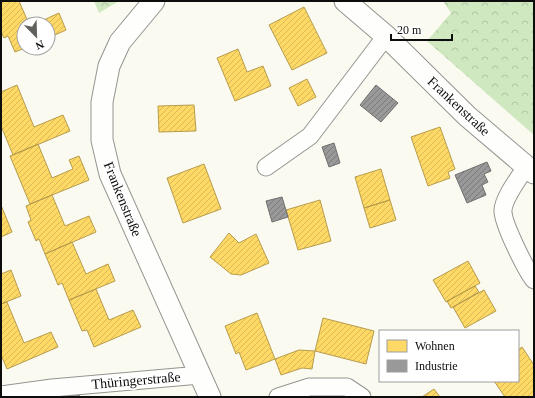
<svg xmlns="http://www.w3.org/2000/svg" width="535" height="398" viewBox="0 0 535 398" font-family="'Times New Roman',serif">
  <style>
    .forest { fill: url(#forest-crowns) }
    .homes { fill: url(#homes-hatch); stroke: #b69c4b }
    .industry { fill: url(#industry-hatch); stroke: #6f6f6f }
    .lines { fill: none; stroke-linecap: round; stroke-linejoin: round }
    .minor-casing { stroke: #949490; stroke-width: 19 }
    .tertiary-casing { stroke: #949490; stroke-width: 23 }
    .minor { stroke: #fefefd; stroke-width: 17 }
    .tertiary { stroke: #fefefd; stroke-width: 21 }
    .labels { text-anchor: middle; stroke-width: 4; stroke-linejoin: round; paint-order: stroke }
    .street-label { font-size: 14px; fill: #0d0d0d; stroke: #fff }
  </style>
  <defs>
    <pattern id="forest-crowns" width="20" height="18" patternUnits="userSpaceOnUse"><rect width="20" height="18" fill="#d0e8c0"/><path d="M2 6a3 3 0 1 1 6 0M12 15a3 3 0 1 1 6 0" fill="none" stroke="#b1c6a4"/></pattern>
    <pattern id="homes-hatch" width="6" height="6" patternUnits="userSpaceOnUse"><rect width="6" height="6" fill="#ffd966"/><path d="M-1 1l2-2M0 6l6-6M5 7l2-2" fill="none" stroke="#d9b957"/></pattern>
    <pattern id="industry-hatch" width="6" height="6" patternUnits="userSpaceOnUse"><rect width="6" height="6" fill="#999"/><path d="M-1 1l2-2M0 6l6-6M5 7l2-2" fill="none" stroke="#7b7b7b"/></pattern>
  </defs>
  <rect width="100%" height="100%" fill="#fbfaf1"/>
  <path class="forest" d="M 94,1 L 119,1 L 99,13 Z
    M 443,1 L 534,1 L 534,135 L 427,41 L 451,13 Z"/>
  <path class="homes" d="M 1,1 L 19,1 L 29,24 L 24,24 L 25,48 L 15,52 L 8,36 L 4,38 L 1,32 Z
    M 304,7 L 327,53 L 292,70 L 269,25 Z
    M 59,13 L 66,30 L 48,38 L 48,24 L 35,24 Z
    M 238,49 L 247,72 L 263,66 L 271,86 L 235,101 L 217,58 Z
    M 307,79 L 316,97 L 298,106 L 289,88 Z
    M 17,85 L 34,127 L 63,115 L 70,131 L 13,155 L 1,126 L 1,92 Z
    M 194,105 L 196,131 L 159,132 L 158,106 Z
    M 440,127 L 455,169 L 448,172 L 450,178 L 428,186 L 411,137 Z
    M 38,144 L 52,178 L 73,169 L 69,160 L 79,156 L 89,180 L 30,204 L 10,156 Z
    M 204,164 L 221,209 L 183,223 L 167,178 Z
    M 381,169 L 390,200 L 364,208 L 355,177 Z
    M 52,195 L 65,226 L 89,216 L 96,232 L 45,254 L 39,239 L 36,241 L 28,222 L 31,220 L 26,206 Z
    M 320,200 L 331,241 L 298,250 L 286,210 Z
    M 390,200 L 396,220 L 370,228 L 364,208 Z
    M 1,205 L 12,232 L 1,237 Z
    M 229,233 L 239,243 L 256,234 L 269,263 L 241,275 L 231,274 L 210,257 Z
    M 72,242 L 86,274 L 108,264 L 115,281 L 69,300 L 62,283 L 58,285 L 45,254 Z
    M 468,261 L 480,283 L 446,302 L 433,280 Z
    M 11,270 L 21,296 L 1,304 L 1,274 Z
    M 475,286 L 479,292 L 451,308 L 447,301 Z
    M 96,289 L 109,320 L 133,310 L 141,327 L 94,347 L 87,330 L 82,331 L 69,300 Z
    M 484,290 L 496,311 L 465,328 L 453,307 Z
    M 7,302 L 24,343 L 51,332 L 58,347 L 7,369 L 1,355 L 1,304 Z
    M 257,313 L 275,359 L 246,370 L 239,352 L 236,354 L 225,326 Z
    M 323,318 L 374,331 L 366,364 L 315,351 Z
    M 522,347 L 534,365 L 534,397 L 505,397 L 494,381 L 518,381 L 518,350 Z
    M 299,350 L 315,351 L 312,369 L 302,368 L 281,375 L 275,359 Z
    M 434,389 L 440,397 L 422,397 Z"/>
  <path class="industry" d="M 376,85 L 398,103 L 381,122 L 360,105 Z
    M 334,143 L 340,163 L 329,167 L 322,147 Z
    M 487,162 L 491,171 L 484,174 L 488,182 L 482,185 L 486,195 L 467,203 L 455,175 Z
    M 282,197 L 288,217 L 272,222 L 266,201 Z
    M 78,393 L 80,397 L 66,397 Z"/>
  <g class="lines">
    <g class="minor-casing">
      <path id="minor" d="M 266,167 L 310,136 L 386,36
        M 526,167 C 519,178 504,197 503,210 C 502,222 526,270 534,280
        M 1,395 L 52,388 L 200,375
        M 278,397 L 309,387 L 347,387 L 362,397"/>
    </g>
    <g class="tertiary-casing">
      <path id="tertiary" d="M 154,1 L 120,42 L 109,66 L 102,102 L 102,140 L 110,174 L 210,397
        M 345,1 L 386,36 L 467,116 L 534,173"/>
    </g>
    <use href="#minor" class="minor"/>
    <use href="#tertiary" class="tertiary"/>
  </g>
  <g class="labels">
    <g class="street-label">
      <text transform="translate(459 106) rotate(43)" y="5">Frankenstraße</text>
      <text transform="translate(123 199) rotate(68)" y="5">Frankenstraße</text>
      <text transform="translate(136 380) rotate(-5)" y="5">Thüringerstraße</text>
    </g>
  </g>
  <rect width="535" height="398" fill="none" stroke="#0d0d0d" stroke-width="4"/>
  <rect x="379" y="330" width="140" height="52" fill="#ffffff" stroke="#9e9e9e"/>
  <rect x="387" y="340" width="20" height="12" fill="#ffd966" stroke="#9e9e9e"/>
  <text x="415" y="350" font-size="12" fill="#0d0d0d">Wohnen</text>
  <rect x="387" y="360" width="20" height="12" fill="#999999" stroke="#9e9e9e"/>
  <text x="415" y="370" font-size="12" fill="#0d0d0d">Industrie</text>
  <g transform="translate(36 36) rotate(157)"><circle r="19" fill="#ffffff" stroke="#9e9e9e"/>
  <path d="M0-3L7 15L0 10L-7 15Z" fill="#60605d"/>
  <text y="-6" font-size="11" font-weight="bold" text-anchor="middle" fill="#0d0d0d">N</text>
  </g>
  <path d="M391 34v6h61v-6" fill="none" stroke="#0d0d0d" stroke-width="2"/>
  <text x="397" y="34" font-size="12" fill="#0d0d0d" stroke="#ffffff" stroke-width="3" paint-order="stroke">20 m</text>
</svg>
